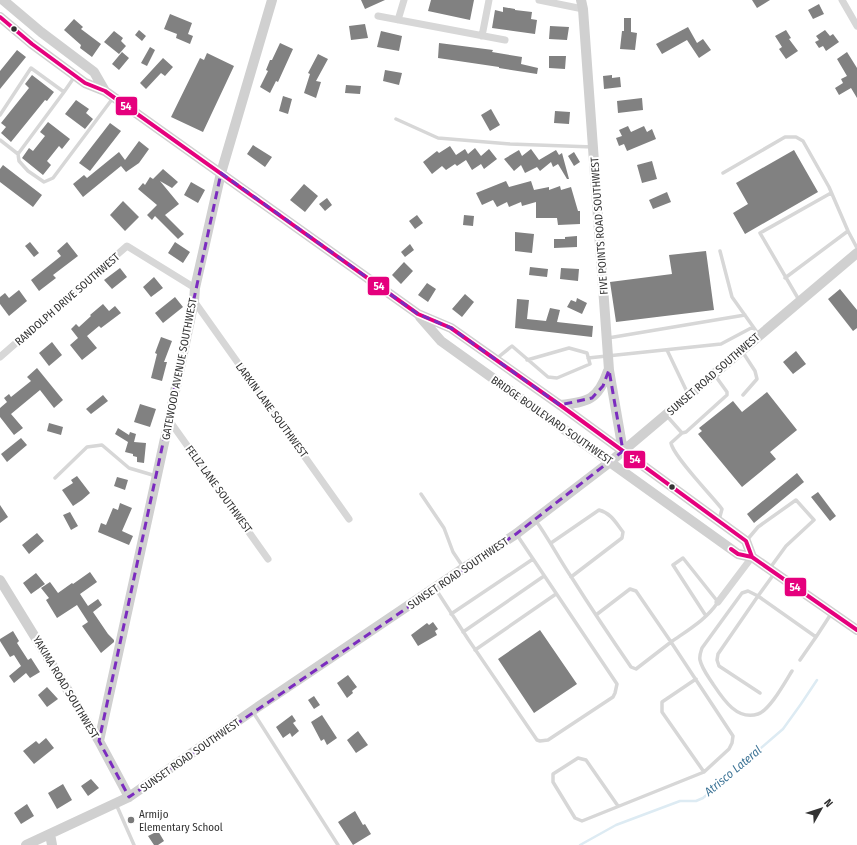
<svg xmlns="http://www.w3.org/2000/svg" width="857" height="845" viewBox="0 0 857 845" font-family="'Fira Sans Condensed',sans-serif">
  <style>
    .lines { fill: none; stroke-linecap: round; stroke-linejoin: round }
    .stream { stroke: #ddebf3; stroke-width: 2.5 }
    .building { fill: #818181 }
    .lane { stroke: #d7d7d7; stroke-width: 3.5 }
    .street { stroke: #d7d7d7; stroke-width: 7 }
    .secondary { stroke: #d0d0d0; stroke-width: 10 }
    .bus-1-casing { stroke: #fff; stroke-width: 7 }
    .bus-1 { stroke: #e5007d; stroke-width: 4 }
    .marked { fill: none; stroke: #7b2cbf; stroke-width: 3; stroke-dasharray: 8 5; stroke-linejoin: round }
    .bus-dot { fill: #333; stroke: #fff; stroke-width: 1.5 }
    .poi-dot { fill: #7a7a7a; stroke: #fff; stroke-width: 1.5 }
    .labels { text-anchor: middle; stroke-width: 4; stroke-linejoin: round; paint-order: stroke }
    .street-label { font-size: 11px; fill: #333; stroke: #fff }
    .poi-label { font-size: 11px; fill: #333; stroke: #fff; text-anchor: start }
    .water-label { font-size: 12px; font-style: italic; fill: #3f7597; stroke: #fff }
    .line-badge { stroke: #fff; stroke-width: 1.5 }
    .badge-label { font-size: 11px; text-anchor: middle; font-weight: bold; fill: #fff }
  </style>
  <rect width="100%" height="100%" fill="#fff"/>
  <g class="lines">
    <path class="stream" d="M 580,845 L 616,825 L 680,801 L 696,801 L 703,798 L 783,729 L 801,704 L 817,680"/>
  </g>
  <path class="building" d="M 361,0 L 385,0 L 365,9 Z
    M 431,0 L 474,0 L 470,20 L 428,11 Z
    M 752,0 L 770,0 L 757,8 Z
    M 819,4 L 824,14 L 813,19 L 808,10 Z
    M 503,7 L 515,9 L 515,10 L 532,12 L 531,19 L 537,20 L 535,34 L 492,28 L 495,10 L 503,12 Z
    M 170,14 L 192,23 L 188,34 L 193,36 L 190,44 L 176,38 L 177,34 L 164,29 Z
    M 624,18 L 631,18 L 631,32 L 637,33 L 635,50 L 620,49 L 622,31 L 624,31 Z
    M 74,19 L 83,27 L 81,29 L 101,44 L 92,57 L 80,48 L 81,45 L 64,30 Z
    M 365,24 L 368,38 L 351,40 L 349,26 Z
    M 550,26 L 569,27 L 567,40 L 549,39 Z
    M 688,27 L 697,43 L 703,39 L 711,50 L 699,58 L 687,40 L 662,54 L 656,44 Z
    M 139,30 L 146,36 L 142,41 L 135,35 Z
    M 786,30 L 791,38 L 789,39 L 798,51 L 786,59 L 779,49 L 782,47 L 775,36 Z
    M 825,30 L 830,36 L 833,34 L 839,42 L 826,51 L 823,46 L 819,48 L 815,42 L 819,40 L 816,36 Z
    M 114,31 L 123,38 L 121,41 L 126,46 L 119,54 L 104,42 Z
    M 381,31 L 402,36 L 399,51 L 377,47 Z
    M 280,43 L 293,49 L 278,82 L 276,81 L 270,93 L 260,87 L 268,71 L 266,70 L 270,60 L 272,60 Z
    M 439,43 L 493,50 L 492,52 L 522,57 L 521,64 L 538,68 L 537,74 L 499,68 L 499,67 L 438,58 Z
    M 150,47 L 155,50 L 147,66 L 141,63 Z
    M 17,50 L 26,57 L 0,89 L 0,71 Z
    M 122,52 L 129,58 L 119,70 L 112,64 Z
    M 847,52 L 857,68 L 857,98 L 851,88 L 839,95 L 835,88 L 843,83 L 841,79 L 847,76 L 837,59 Z
    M 207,53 L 234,66 L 203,132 L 171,117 L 200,58 L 204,60 Z
    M 318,54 L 328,59 L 316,81 L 321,82 L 316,98 L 304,93 L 310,74 L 308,73 Z
    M 549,56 L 566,56 L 565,69 L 549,68 Z
    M 163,58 L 173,67 L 165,76 L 161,73 L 146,89 L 140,83 Z
    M 385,70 L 402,73 L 399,85 L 383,81 Z
    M 32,75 L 54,92 L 47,101 L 45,100 L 11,142 L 1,133 L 6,127 L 1,123 L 29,88 L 25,84 Z
    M 612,75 L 612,78 L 620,77 L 621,87 L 604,89 L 603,76 Z
    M 346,85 L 361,86 L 360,94 L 345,93 Z
    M 283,96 L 292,99 L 288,114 L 279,111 Z
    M 642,98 L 643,110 L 618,113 L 617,101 Z
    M 76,100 L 89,109 L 86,113 L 93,119 L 85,129 L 65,114 Z
    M 491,109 L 500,125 L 490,131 L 481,115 Z
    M 555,111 L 570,112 L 569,124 L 554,123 Z
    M 48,122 L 70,139 L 62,149 L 59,146 L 47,161 L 51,165 L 43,175 L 22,158 L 29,148 L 33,151 L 45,136 L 40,132 Z
    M 110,123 L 121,131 L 90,171 L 79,163 Z
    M 628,126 L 631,132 L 644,126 L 647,132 L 652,129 L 656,139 L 627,151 L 624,144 L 619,146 L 616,138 L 622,136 L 619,130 Z
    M 139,141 L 149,149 L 139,163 L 126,172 L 121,166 L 83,197 L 73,184 L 84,175 L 87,178 L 119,152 L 125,160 Z
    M 253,145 L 272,157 L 265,167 L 247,154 Z
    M 450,146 L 456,155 L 465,149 L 468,154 L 475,148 L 481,156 L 489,149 L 497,159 L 484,169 L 481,164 L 472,170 L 466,160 L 457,166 L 455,164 L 446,170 L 442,166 L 432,174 L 423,162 L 437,151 L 439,153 Z
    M 531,149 L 539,160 L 556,150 L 559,155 L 562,153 L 569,179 L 567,179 L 558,164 L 553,167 L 551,162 L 540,171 L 537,167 L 525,173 L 521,165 L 514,171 L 504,159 L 519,150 L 522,156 Z
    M 794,150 L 818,192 L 745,234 L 733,213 L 748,204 L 736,183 Z
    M 574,152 L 580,162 L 574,166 L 568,156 Z
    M 652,161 L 657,179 L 642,183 L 637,165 Z
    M 3,165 L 42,195 L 33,207 L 0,182 L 0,169 Z
    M 163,169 L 178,182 L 172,188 L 160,181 L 179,204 L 165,215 L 184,234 L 178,239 L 155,216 L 152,220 L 147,215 L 157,205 L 138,189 L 143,183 L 145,185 L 150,177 L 153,179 Z
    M 506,181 L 509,187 L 531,181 L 534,190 L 549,187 L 549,190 L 560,186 L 561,190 L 571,187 L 578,211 L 580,211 L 580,224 L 558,225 L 557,218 L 536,218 L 536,202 L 522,206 L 521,202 L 509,207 L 507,202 L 497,207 L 493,200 L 482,205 L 476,193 Z
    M 191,182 L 205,190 L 198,203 L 184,195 Z
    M 304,184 L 318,196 L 305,212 L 290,200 Z
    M 667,192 L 671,202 L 653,209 L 649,200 Z
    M 327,198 L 332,205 L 325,211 L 319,204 Z
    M 123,201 L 139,217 L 125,231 L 110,215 Z
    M 417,215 L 423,223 L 415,229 L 409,221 Z
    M 464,215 L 474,216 L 473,226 L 463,225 Z
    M 515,232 L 534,234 L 532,253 L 515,251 Z
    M 577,236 L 577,247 L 554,248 L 554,239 L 565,239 L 565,237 Z
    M 30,242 L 39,253 L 34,257 L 25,246 Z
    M 67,242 L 78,256 L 53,275 L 56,278 L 39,291 L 31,280 L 61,256 L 57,251 Z
    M 175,242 L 190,252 L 183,263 L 168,253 Z
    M 410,244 L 414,250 L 405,257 L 401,252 Z
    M 706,251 L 714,310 L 616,322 L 610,282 L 672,274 L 669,255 Z
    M 404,262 L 413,271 L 401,284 L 392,275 Z
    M 530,267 L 548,269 L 547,277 L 529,275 Z
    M 120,268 L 127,277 L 112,289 L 104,280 Z
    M 561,268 L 579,269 L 578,281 L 560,279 Z
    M 154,277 L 163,288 L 151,297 L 143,287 Z
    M 427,283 L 436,289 L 428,302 L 418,295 Z
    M 840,289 L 857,310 L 857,328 L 853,331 L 828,299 Z
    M 19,290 L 27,301 L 9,316 L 0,304 L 0,297 L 5,293 L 9,298 Z
    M 465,294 L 474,302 L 462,317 L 452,309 Z
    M 175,297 L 183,307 L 163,323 L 155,313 Z
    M 577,298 L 587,303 L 582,314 L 567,307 L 571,300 L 576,302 Z
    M 517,299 L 529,300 L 527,319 L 546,321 L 550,308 L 560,310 L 557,322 L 593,326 L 592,337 L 515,328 Z
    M 103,304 L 109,311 L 115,306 L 121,313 L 101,328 L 99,326 L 87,336 L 97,348 L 82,360 L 70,345 L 78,338 L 71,329 L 76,324 L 79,327 L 91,316 L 90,315 Z
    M 161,337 L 172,341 L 164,362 L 167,362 L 162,381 L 151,378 L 157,354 L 155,353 Z
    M 52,342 L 62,355 L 49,366 L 39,353 Z
    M 796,351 L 806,364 L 793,374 L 783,362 Z
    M 37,368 L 63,400 L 54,408 L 40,390 L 11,414 L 23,428 L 14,435 L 0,417 L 0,408 L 7,402 L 4,398 L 9,394 L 11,397 L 31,381 L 27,377 Z
    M 767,392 L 797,430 L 770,452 L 776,459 L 742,487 L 698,434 L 702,431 L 699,428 L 733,401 L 742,412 Z
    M 103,395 L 108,401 L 91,414 L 86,409 Z
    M 140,404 L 156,409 L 150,427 L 134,422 Z
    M 49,423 L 63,427 L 61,435 L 47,431 Z
    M 118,428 L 129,435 L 130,432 L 136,434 L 134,442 L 146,443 L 144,463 L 137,462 L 137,457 L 133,456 L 133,454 L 125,452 L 128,442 L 115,434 Z
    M 21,438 L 27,445 L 7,462 L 1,454 Z
    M 797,473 L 804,482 L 754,523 L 747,514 Z
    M 77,476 L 90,493 L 82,500 L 73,506 L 62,490 L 73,483 L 71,480 Z
    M 117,477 L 128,480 L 125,490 L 114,486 Z
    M 818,492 L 836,516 L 830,521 L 811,497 Z
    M 120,503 L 132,508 L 122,531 L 133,536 L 129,545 L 98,532 L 101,523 L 106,525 L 113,508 L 118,510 Z
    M 0,505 L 8,517 L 0,523 Z
    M 70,512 L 78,526 L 71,530 L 63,515 Z
    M 37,533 L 44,541 L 29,554 L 22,545 Z
    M 90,572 L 97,582 L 80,594 L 88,606 L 98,599 L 102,605 L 93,612 L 108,634 L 114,640 L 114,642 L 101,653 L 82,626 L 88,622 L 77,605 L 57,618 L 46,600 L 49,598 L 41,588 L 50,582 L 58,593 L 72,583 L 73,584 Z
    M 36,573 L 45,584 L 31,594 L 23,583 Z
    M 433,622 L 438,629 L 435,631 L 437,635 L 418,646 L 411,635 L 427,623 L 429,625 Z
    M 540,630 L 577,684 L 534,713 L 498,659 Z
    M 13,631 L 19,641 L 17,643 L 28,660 L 31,658 L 40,672 L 30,678 L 26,673 L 14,683 L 9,676 L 21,666 L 14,655 L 10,657 L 0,641 L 0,639 Z
    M 348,675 L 357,687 L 352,691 L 353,693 L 347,698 L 337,683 Z
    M 47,687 L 58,699 L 47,707 L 38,695 Z
    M 314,696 L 320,705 L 314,709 L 308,700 Z
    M 292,715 L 296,721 L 293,723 L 299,731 L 292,737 L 290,733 L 283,738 L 276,727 Z
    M 322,715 L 337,738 L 327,745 L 324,739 L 321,741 L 311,722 Z
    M 358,731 L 368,745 L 356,753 L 347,740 Z
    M 46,738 L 54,748 L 34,764 L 23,751 L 36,741 L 39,744 Z
    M 91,779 L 99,788 L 88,796 L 81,786 Z
    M 63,784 L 72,800 L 57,809 L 48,793 Z
    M 27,804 L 34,816 L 21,824 L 14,813 Z
    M 355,811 L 363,825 L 365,824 L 371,834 L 353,845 L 338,822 Z
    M 158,831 L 164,841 L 158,845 L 154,845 L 148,836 Z"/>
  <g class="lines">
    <path class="lane" d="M 0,115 L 31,68 L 64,92 L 75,76
      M 396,119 L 438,138 L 510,144 L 593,147
      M 0,140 L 18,154 L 19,161 L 28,171 L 44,182 L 53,178 L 113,98
      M 18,154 L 64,92
      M 723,173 L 785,137 L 796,137 L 803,141 L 829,187 L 848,231
      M 720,251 L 732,297 L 759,335
      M 785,278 L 848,231 L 857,248
      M 799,300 L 760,233 L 831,193
      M 608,338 L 745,315
      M 667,350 L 688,394
      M 742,351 L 755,371 L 757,379 L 743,395
      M 588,358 L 721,344 L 753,327
      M 496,359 L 512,346 L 548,377 L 557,378 L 590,364 L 587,353 L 569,348 L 527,360
      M 666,415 L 682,433 L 686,432 L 727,395 L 727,392 L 714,374
      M 682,433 L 671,443 C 673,456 712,496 722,509 L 719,520
      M 55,478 L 87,447 L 102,445 L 129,468 L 156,476
      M 421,494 L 444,528 L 453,552 L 463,567
      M 536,521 C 549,539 559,559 572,578 C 591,608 611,638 631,667 L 636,669 L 671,642 L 636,591 L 630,589 L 596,615
      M 747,540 L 758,527 L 796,500 L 814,520 L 786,546 L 770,568
      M 551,543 L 599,510 C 611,513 616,523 623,532 L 622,538 L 571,577
      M 774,574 L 758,596 L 816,637 L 831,614
      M 435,588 L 468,639 L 537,740 L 540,741 L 548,740 L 613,697 L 615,693 L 617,684 L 517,535
      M 451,614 L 533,559
      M 463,632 L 544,576
      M 475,650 L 556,594
      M 800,660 L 816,637
      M 696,679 L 662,702 L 662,712 L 704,772
      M 760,693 L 719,666 L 717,660 L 718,654 L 758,596 L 748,591 L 742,593 L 702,648 C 701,651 699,656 700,660 C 702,669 708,676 713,684 C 723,699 737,721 758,714 C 770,710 785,682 792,671
      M 253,712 L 338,845
      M 116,804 L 134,845
      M 618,806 L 586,760 L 578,758 L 553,774 L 553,782 L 575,818 L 582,821 L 704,772 L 729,749 L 732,743 L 733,736 L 671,642 C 688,630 707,619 718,602 L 683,558 L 673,565 L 706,616"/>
    <path class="street" d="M 539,0 L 583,9
      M 842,0 L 857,26
      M 378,16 L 505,40
      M 398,20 L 404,0
      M 482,36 L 489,0
      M 194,301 L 349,519
      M 0,357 L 127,246 L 195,288
      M 169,420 L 268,559
      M 718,602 L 752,557"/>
    <path class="secondary" d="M 3,0 L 41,32 L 94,72 L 105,91
      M 581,0 L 583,9 L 609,370 L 623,451
      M 0,17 L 32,44 L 85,83 L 105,91 L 418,314 L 451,328 L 560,405 L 746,541 L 752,557
      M 420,317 L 441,341 L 738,554 L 752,557 L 857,630
      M 560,405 C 588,402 598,400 608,371
      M 0,580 L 99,741 L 129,797
      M 99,741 L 169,420 L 194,301 L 195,288 L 221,173 L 272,0
      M 50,834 L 52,845
      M 26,845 L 129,797 L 252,711 L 464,568 L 516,534 L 610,462 L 857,253"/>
    <g class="bus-1-casing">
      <path id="bus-1" d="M 0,17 L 32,44 L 85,83 L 105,91 L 418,314 L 451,328 L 560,405 L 746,541 L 752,557
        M 731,549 L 738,554 L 752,557 L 857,630"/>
    </g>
    <use href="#bus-1" class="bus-1"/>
  </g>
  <path class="marked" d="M 221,173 L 418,314 L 451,328 L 560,405 L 592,398 L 603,386 L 609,370 L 623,451 L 516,534 L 129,797 L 99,741 Z"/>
  <g class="bus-dot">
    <circle cx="14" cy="29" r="3.5"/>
    <circle cx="672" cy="487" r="3.5"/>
  </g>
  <circle class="poi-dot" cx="131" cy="820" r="4"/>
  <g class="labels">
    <g class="street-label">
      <text transform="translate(599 226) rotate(-94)" y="4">FIVE POINTS ROAD SOUTHWEST</text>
      <text transform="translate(67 299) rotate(-41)" y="4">RANDOLPH DRIVE SOUTHWEST</text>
      <text transform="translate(179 369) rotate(-79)" y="4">GATEWOOD AVENUE SOUTHWEST</text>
      <text transform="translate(713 374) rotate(-41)" y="4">SUNSET ROAD SOUTHWEST</text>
      <text transform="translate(272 410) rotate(54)" y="4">LARKIN LANE SOUTHWEST</text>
      <text transform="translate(552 420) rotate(35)" y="4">BRIDGE BOULEVARD SOUTHWEST</text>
      <text transform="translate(219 489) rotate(54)" y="4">FELIZ LANE SOUTHWEST</text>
      <text transform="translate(458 573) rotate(-34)" y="4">SUNSET ROAD SOUTHWEST</text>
      <text transform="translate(66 687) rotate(59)" y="4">YAKIMA ROAD SOUTHWEST</text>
      <text transform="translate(190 755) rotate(-35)" y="4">SUNSET ROAD SOUTHWEST</text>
    </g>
    <g class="poi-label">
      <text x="139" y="818">Armijo<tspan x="139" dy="13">Elementary School</tspan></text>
    </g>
    <g class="water-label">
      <text transform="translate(733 771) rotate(-40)" y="4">Atrisco Lateral</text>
    </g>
  </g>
  <g class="line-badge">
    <rect x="115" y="96" width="23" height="20" rx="4" fill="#e5007d"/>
    <rect x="367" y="276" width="23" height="20" rx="4" fill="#e5007d"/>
    <rect x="623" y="450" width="23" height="19" rx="4" fill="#e5007d"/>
    <rect x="784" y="577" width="23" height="20" rx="4" fill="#e5007d"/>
  </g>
  <g class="badge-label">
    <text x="126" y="110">54</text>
    <text x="379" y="290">54</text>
    <text x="635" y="463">54</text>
    <text x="795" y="591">54</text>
  </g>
  <g transform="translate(821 809) rotate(51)" stroke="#ffffff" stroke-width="3" paint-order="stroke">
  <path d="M0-3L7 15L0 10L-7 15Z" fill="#333333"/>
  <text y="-6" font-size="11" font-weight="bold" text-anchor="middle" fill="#333333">N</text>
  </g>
</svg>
